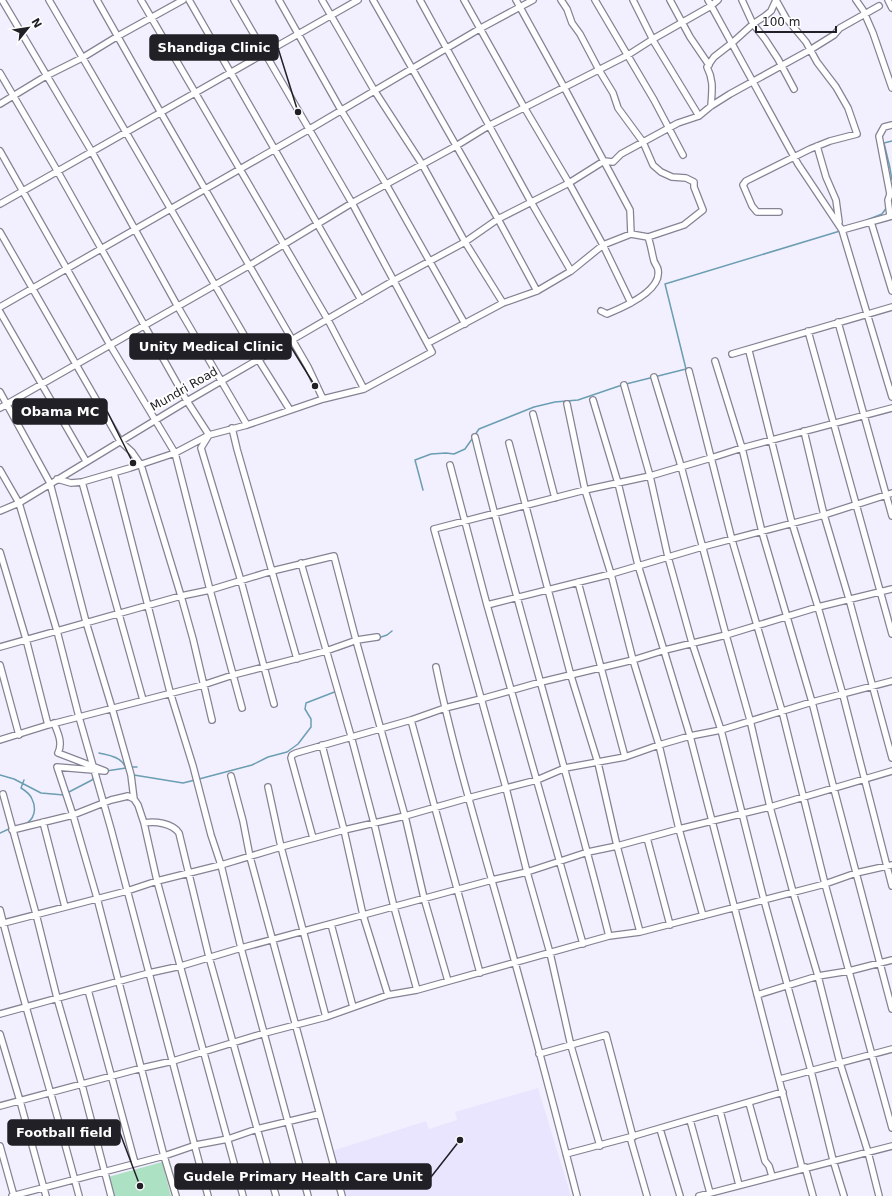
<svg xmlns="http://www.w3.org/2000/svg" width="892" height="1196" viewBox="0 0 892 1196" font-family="'DejaVu Sans',sans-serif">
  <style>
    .built { fill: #e9e5fe }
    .green { fill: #ade1c4 }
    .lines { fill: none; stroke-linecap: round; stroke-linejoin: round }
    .stream { stroke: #6b9eb2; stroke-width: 1.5 }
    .minor-casing { stroke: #858393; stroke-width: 8 }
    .minor { stroke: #fff; stroke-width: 5.5 }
    .labels { text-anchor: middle; stroke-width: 4; stroke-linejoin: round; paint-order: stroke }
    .street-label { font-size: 12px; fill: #212026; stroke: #fff }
    .leader { fill: none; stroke: #212026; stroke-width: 1.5 }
    .callout-dot { fill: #212026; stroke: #fff; stroke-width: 1.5 }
    .callout { fill: #212026; stroke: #212026; stroke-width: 1.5 }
    .callout-label { font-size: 13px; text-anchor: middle; font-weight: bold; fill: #fff }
  </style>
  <rect width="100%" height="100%" fill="#f2f0fe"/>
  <path class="built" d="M 538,1088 L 571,1196 L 344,1196 L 332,1151 L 426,1121 L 429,1129 L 457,1120 L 455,1112 Z"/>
  <path class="green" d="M 162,1162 L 171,1196 L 113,1196 L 108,1177 Z"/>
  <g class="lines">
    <path class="stream" d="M 892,141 L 884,143 L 890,168 L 892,180
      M 862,222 L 882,214 L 887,207
      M 626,384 L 686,369 L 665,284 L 840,231
      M 423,490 L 415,460 L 431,454 L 446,453 L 454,454 L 465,449 L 479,429 L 534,407 L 555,402 L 578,400 L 622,385
      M 378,638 L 387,635 L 392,631
      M 338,650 L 355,644
      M 99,753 C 107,755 117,756 122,762 C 125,765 125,768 128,771
      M 132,767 L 137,767
      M 106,771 L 126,768
      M 0,775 L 14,779 L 41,793 L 64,795
      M 134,775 L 183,783 L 195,780
      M 199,779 L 252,765 L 268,757 L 287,752 L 298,744 L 311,727 L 311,719 L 305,709 L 306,703 L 337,691
      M 24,780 L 21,788 C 26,791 30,794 32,799 C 37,809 34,820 25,824
      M 67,793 L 92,780 L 94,777
      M 0,833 L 11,828"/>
    <g class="minor-casing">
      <path id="minor" d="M 2,0 L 92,152 L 178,307 L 247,425
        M 49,0 L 258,359 L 290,410
        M 97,0 L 161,113 L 308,367 L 323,399
        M 141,0 L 328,320 L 364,389
        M 189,0 L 361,300
        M 279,0 L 341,110 L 386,184 L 465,324
        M 322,0 L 374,90 L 422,164 L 465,242 L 503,303
        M 373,0 L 498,219 L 537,291
        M 420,0 L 531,202 L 571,271
        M 464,0 L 524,107 L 569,183 L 603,245 L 631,303
        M 516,0 L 564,87 L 630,210 L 631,234
        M 561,0 L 567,9 L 572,23 L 580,34 L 599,70 L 613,93 L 618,108 L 643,142 L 653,165 L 661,172 L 672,177 L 686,178 L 694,182 L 694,187 L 703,210 L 684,225 L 648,237 C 651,245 652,254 654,261 C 655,264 658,267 658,270 C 662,291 622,308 607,314 L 601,311
        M 595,0 L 654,100 L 683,155
        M 633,0 L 654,42 L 699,116
        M 670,0 L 690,37 L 709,65
        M 708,0 L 798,164 L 842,230 L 892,397
        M 742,0 L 753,24 L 765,39 L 778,59 L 794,89
        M 776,0 L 786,18 L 806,42 L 817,62 L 836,87 L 848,108 L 857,134 L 830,141 L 810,149 L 746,181 L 743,185 L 752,206 L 757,212 L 779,212
        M 856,0 L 863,10 L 873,33 L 892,88
        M 888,0 L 892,8
        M 0,73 L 58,172 L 187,401 L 209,435 L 201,448 L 241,581 L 274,704
        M 0,104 L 46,76 L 82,58 L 118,36 L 183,0
        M 711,106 C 712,90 714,81 707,67 L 714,57 L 732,43 L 753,24 L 765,16 L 771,11 L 776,0
        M 817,146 L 826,177 L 836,200 L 839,222
        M 0,151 L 110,345 L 175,453 L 210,590 L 242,708
        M 0,204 L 358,0
        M 890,216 L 888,200 L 890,194 L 879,136 L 884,127 L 892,125
        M 871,222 L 892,291
        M 842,230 L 892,216
        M 0,232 L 120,441 L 132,452 L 141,465 L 181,596 L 193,639 L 212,720
        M 0,307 L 308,130 L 481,28 L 533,0
        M 0,312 L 86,461
        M 838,322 L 892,516
        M 808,331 L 892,634
        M 428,343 L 503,303 L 537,291 L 571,271 L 603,245 L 631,234 L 648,237
        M 749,351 L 792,523 L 818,607 L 843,695 L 892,886
        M 732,354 L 892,307
        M 715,361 L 742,448 L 762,532 L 812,702 L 834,789 L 892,1009
        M 689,371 L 732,540 L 782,711 L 825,884 L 892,1128
        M 654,377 L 681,466 L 726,635 L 750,720 L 770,807 L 793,892 L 818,976 L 840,1063 L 868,1152 L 879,1196
        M 624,385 L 650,476 L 668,557 L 692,643 L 721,730 L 764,900 L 811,1071 L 833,1160 L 844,1196
        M 0,392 L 50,483 L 86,622 L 112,708 L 131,775 L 134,799
        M 593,400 L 618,483 L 638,565 L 690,736 L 802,1168
        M 567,404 L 585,490 L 611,574 L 633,660 L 659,745 L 679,829 L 703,916
        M 0,408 L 250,265 L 352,203 L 456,146 L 490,125 L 628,55 L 653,39 L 711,6 L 718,0
        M 533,414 L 555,498
        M 232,428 L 237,449 L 297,659
        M 804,431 L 824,515 L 849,599 L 892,758
        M 475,437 C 516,604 567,769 609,936
        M 509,443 L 571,676 L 598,763 L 617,846 L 640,932
        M 450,465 L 487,605 L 583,944
        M 0,470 L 19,503 L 57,631 L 79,717 L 111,829 L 208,1196
        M 114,473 L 170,692 L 193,766 L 211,835 L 221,865 L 241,948 L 308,1196
        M 57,479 L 71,483 L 82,482 L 130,468 L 175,453 L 209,435 L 247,425 L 323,399 L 364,389 L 432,352 L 352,203 L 234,0
        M 82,482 L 143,700
        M 0,511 L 19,503 L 187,401 L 393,281 L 465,242 L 498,219 L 569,183 L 604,161 L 613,162 L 621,154 L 678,123 L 699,116 L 711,106 L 730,94 L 810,50 L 834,35 L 840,28 L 879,6
        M 0,552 L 26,639 L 48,725
        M 301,563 L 351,736 L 374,823 L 394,907 L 417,990
        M 578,582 L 625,757
        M 487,605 L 611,574 L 702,547 L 824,515 L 892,493
        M 0,647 L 181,596 L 210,590 L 272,571 L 334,556 L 357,644 L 405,816 L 424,898 L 448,981
        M 0,665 L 19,735
        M 436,667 C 451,739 472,810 492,881 C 522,985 550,1091 577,1196
        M 411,720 L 480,973
        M 54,723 C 58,733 63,743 58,753 L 105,771 L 57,767 L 73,815 L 97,898 L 164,1156 L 176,1196
        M 0,740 L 48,725 L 203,685 L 233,675 L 326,651 L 357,640 L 377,637
        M 322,745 L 344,830 L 363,915 L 388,995
        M 231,776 L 243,821 L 250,857 L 342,1196
        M 268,787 L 281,847 L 326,1017
        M 3,794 L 36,914 L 57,998 L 82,1085 L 111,1196
        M 43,822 L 65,907
        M 144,823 C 155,821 172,823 179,833 L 209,957 L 276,1196
        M 12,830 L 73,815 L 111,800 L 128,796 L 134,799 L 138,805 L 144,823 L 157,881 L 243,1196
        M 313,838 L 291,758 L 292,755 L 296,753 L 411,720 L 445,708 L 481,699 L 541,682 L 633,660 L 665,650 L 726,635 L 818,607 L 892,589
        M 647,838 L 670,925
        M 0,910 C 24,1006 54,1100 79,1196
        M 0,924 L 127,891 L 157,881 L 221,865 L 281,847 L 344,830 L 405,816 L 468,798 L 506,788 L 537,780 L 565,768 L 625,757 L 659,745 L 690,736 L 721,730 L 812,702 L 892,681
        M 331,924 L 353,1007
        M 88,990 L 135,1163
        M 757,995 L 818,976 L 849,971 L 892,960
        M 0,1014 L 149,973 L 181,966 L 241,948 L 363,915 L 492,880 L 527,872 L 588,852 L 617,846 L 679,829 L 770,807 L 892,771
        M 0,1034 L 20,1101 L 46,1196
        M 539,1054 L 606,1035 L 633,1137
        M 780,1079 L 892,1049
        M 749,1103 L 765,1161 L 769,1166 L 772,1176
        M 0,1106 L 142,1068 L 173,1061 L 265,1033 L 326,1017 L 388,995 L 417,990 L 609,936 L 640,932 L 825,884 L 856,873 L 892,865
        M 720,1111 L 739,1185
        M 690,1120 L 710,1193
        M 660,1129 L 680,1196
        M 0,1146 L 14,1196
        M 600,1146 L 571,1046 L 550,953 L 527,872 L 506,788 L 434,529 L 585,490 L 650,476 L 711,458 L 742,448 L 892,408
        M 566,1154 L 630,1137
        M 805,1167 L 813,1196
        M 12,1196 L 164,1156 L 196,1145 L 228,1139 L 257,1129 L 319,1114
        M 647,1196 L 630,1137 L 783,1092
        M 699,1196 L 892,1146"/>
    </g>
    <use href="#minor" class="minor"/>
  </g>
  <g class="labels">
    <g class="street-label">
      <text transform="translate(184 389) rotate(-30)" y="4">Mundri Road</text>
    </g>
  </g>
  <path class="leader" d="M298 112L278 48M315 386L291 347M133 463L107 411M140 1186L120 1133M460 1140L431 1177"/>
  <g class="callout-dot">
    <circle cx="298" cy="112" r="4"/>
    <circle cx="315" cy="386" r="4"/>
    <circle cx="133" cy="463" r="4"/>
    <circle cx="140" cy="1186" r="4"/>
    <circle cx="460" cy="1140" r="4"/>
  </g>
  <g class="callout">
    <rect x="150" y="35" width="128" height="25" rx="4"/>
    <rect x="130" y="334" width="161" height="25" rx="4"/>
    <rect x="13" y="399" width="94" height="25" rx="4"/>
    <rect x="8" y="1120" width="112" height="25" rx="4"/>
    <rect x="175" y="1164" width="256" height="25" rx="4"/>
  </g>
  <g class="callout-label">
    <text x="214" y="52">Shandiga Clinic</text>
    <text x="211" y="351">Unity Medical Clinic</text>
    <text x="60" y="416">Obama MC</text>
    <text x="64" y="1137">Football field</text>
    <text x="303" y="1181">Gudele Primary Health Care Unit</text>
  </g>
  <g transform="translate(28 28) rotate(60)" stroke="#ffffff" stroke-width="3" paint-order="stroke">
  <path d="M0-3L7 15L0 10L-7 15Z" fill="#212026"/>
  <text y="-6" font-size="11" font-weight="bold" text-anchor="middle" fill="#212026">N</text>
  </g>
  <path d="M756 26v6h80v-6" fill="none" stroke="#212026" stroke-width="2"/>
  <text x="762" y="26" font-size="12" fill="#212026" stroke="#ffffff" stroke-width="3" paint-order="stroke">100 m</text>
</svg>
